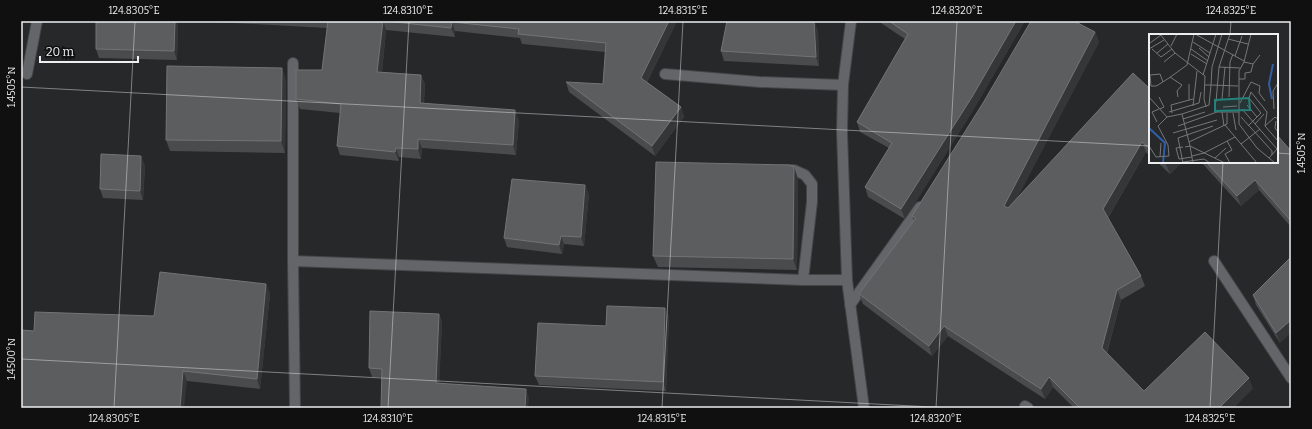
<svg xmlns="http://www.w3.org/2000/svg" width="1312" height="429" viewBox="0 0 1312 429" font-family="Bitter,serif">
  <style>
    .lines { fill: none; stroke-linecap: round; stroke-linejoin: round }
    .lane-casing { stroke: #444547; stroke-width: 12 }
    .street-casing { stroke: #444547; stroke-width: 12 }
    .secondary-casing { stroke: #444547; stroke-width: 12 }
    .lane { stroke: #636568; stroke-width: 10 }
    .street { stroke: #636568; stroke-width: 10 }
    .secondary { stroke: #636568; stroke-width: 10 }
    .wall { fill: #494b4d }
    .shaded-wall { fill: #343638 }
    .building { fill: #5b5d5f; stroke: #727475 }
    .ticks { fill: none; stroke: #edeeef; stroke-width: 1; stroke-opacity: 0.45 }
    .inset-river { fill: none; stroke: #2f5fa8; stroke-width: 2 }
    .inset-road { fill: none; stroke: #767779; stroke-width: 1 }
    .view { fill: #25827b; fill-opacity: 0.15; stroke: #25827b; stroke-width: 2 }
    .inset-edge { fill: none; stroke: #edeeef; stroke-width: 2 }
    .neatline { fill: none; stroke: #edeeef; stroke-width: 1.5 }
    .ticks-label { font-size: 10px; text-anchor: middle; fill: #edeeef }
  </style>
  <rect width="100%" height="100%" fill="#26282a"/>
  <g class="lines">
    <g class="lane-casing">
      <path id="lane" d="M 782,170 L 794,170 L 805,175 L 812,184 L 812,202 L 803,280"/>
    </g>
    <g class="street-casing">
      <path id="street" d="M 293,63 L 293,261 L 295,408
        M 27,74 L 37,21
        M 665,74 L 760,82 L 843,85
        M 293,261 L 803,280 L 847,280
        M 1214,261 L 1291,378
        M 850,305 L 920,207
        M 1025,406 L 1028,408"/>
    </g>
    <g class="secondary-casing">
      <path id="secondary" d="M 851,21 L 843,85 L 842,132 L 847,280 L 864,408"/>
    </g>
    <use href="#lane" class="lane"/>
    <use href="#street" class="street"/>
    <use href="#secondary" class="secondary"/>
  </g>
  <path class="wall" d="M 96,21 L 178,21 L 177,60 L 99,58 L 96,49 Z
    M 196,21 L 677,21 L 647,82 L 681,107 L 684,117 L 655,156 L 569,92 L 566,82 L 603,84 L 605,52 L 522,44 L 520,38 L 455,31 L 455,37 L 386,30 L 382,72 L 421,75 L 425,84 L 424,103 L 519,120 L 516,155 L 422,148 L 421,159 L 399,157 L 399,161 L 340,155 L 337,146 L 340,113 L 300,109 L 296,99 L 322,70 L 327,28 Z
    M 814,21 L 818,31 L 819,66 L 724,61 L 721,51 Z
    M 878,21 L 1025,21 L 975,107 L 905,219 L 868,197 L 865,187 L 889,148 L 860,132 L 857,122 L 905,39 Z
    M 1042,22 L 1095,32 L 1099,42 L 1017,198 L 1150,89 L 1150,156 L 1146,152 L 1108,218 L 1141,276 L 1145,286 L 1121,300 L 1107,353 L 1144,391 L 1253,388 L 1233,408 L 1074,408 L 1053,387 L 1045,399 L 948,336 L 932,356 L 863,304 L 859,294 L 914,221 L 912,216 Z
    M 286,79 L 285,153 L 170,151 L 166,140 Z
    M 1291,151 L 1291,227 L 1259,190 L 1241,206 L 1201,162 L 1277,162 Z
    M 1157,162 L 1182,162 L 1170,174 Z
    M 145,165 L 143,200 L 103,198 L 100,189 Z
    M 794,167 L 798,179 L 797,270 L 658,267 L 653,256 Z
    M 589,194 L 584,246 L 564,244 L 562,254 L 507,247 L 504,238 Z
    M 1291,257 L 1280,343 L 1256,305 L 1253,295 Z
    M 266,284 L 270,294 L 260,389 L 187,381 L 34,331 L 154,316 Z
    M 665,308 L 669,317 L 666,391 L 539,385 L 535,376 L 606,326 Z
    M 439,314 L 442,322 L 439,383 L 529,398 L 382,377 L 372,377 L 369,368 Z"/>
  <path class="shaded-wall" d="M 175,21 L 178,21 L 177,60 L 174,51 Z
    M 383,21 L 386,30 L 381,82 L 377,72 Z
    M 669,21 L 677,21 L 644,87 L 641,78 Z
    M 814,21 L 818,31 L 819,66 L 816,57 Z
    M 1016,21 L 1025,21 L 975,107 L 905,219 L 901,209 Z
    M 452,22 L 455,31 L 455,37 L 451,28 Z
    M 1095,32 L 1099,42 L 1008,216 L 1004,206 Z
    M 282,68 L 286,79 L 285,153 L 281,141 Z
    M 421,75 L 425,84 L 423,113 L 420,103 Z
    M 681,107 L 684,117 L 655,156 L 652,146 Z
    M 515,110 L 519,120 L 516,155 L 513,145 Z
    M 418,139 L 422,148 L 421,159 L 418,149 Z
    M 1142,142 L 1146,152 L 1107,219 L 1103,209 Z
    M 396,148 L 399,157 L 399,161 L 395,152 Z
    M 141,156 L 145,165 L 143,200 L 140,191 Z
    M 1168,162 L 1182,162 L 1170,174 L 1166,164 Z
    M 794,167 L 798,179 L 797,270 L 793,259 Z
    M 1255,180 L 1259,190 L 1241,206 L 1237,196 Z
    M 585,185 L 589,194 L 584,246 L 581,237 Z
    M 561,236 L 564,244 L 562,254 L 559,245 Z
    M 266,284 L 270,294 L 260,389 L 257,379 Z
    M 1117,290 L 1121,300 L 1105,358 L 1102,348 Z
    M 665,308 L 669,317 L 666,391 L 663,382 Z
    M 439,314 L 442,322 L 439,392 L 436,383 Z
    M 1291,320 L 1291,333 L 1280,343 L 1276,333 Z
    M 944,326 L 948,336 L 932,356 L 929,346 Z
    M 183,371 L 187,381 L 184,408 L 180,408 Z
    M 1049,377 L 1053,387 L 1045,399 L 1041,389 Z
    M 1249,378 L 1253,388 L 1233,408 L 1219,408 Z
    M 526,389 L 529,398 L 528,408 L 525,408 Z"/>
  <path class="building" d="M 96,21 L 175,21 L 174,51 L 96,49 Z
    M 328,21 L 383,21 L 377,72 L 421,75 L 420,103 L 515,110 L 513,145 L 418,139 L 418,149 L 396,148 L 395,152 L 337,146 L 341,104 L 296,99 L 296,70 L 322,70 Z
    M 385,21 L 669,21 L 641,78 L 681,107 L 652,146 L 566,82 L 603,84 L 606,43 L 518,34 L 519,29 L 452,22 L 451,28 Z
    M 727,21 L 814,21 L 816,57 L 721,51 Z
    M 889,21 L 1016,21 L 972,97 L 901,209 L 865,187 L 892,143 L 857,122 L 908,34 Z
    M 1031,21 L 1041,21 L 1042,22 L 1043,21 L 1074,21 L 1095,32 L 1004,206 L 1008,208 L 1133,73 L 1150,89 L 1150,149 L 1142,142 L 1103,209 L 1141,276 L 1117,290 L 1102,348 L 1144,391 L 1205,332 L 1249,378 L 1219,408 L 1080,408 L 1049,377 L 1041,389 L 944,326 L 929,346 L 859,294 L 916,218 L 912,216 L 983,103 Z
    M 167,66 L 282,68 L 281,141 L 166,140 Z
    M 1277,135 L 1291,151 L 1291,221 L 1255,180 L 1237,196 L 1206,162 L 1277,162 Z
    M 101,154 L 141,156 L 140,191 L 100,189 Z
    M 656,162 L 789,165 L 794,167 L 793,259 L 653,256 Z
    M 1164,162 L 1168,162 L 1166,164 Z
    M 512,179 L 585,185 L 581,237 L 561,236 L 559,245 L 504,238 Z
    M 1291,257 L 1291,320 L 1276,333 L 1253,295 Z
    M 160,272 L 266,284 L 257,379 L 183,371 L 180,408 L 21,408 L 21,330 L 34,331 L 35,312 L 154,316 Z
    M 607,306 L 665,308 L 663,382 L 535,376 L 538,323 L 606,326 Z
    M 370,311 L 439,314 L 436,383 L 526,389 L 525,408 L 381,408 L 382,369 L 369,368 Z"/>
  <path class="ticks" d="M 1230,35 L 1231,21M 21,87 L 1150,146M 1277,153 L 1291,154M 21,359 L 951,408M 114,408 L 135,21M 388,408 L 409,21M 662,408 L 683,21M 936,408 L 957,21M 1210,408 L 1223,162"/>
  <g transform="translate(1149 34)">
    <rect width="129" height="129" fill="#26282a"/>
    <path class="inset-river" d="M 123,65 L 120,50 L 124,30M 0,94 L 16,109 L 14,129"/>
    <path class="inset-road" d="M 11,0 L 26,19 L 56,42 L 55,65 L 57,73M 46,0 L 95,27M 102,0 L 95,28 L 90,37 L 90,90 L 108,114 L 126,129M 79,5 L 99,10M 44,8 L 61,19M 1,9 L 12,1M 22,12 L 28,0M 50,14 L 60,23M 0,15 L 15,6M 3,15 L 12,23 L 23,15M 42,15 L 59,27M 8,19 L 19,10M 42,20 L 58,30M 86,22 L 93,2M 15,28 L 26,19M 95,28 L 104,30 L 111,21M 70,33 L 91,34M 54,41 L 67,0M 21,43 L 33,51 L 28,57 L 29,63M 90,45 L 96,45 L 96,39 L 102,38 L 104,30M 14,48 L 11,40 L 1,41 L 2,52 L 7,52 L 9,51 L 20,44 L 38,31 L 45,0M 56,51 L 62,51 L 63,33 L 73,0M 0,63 L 18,83 L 33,80 L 41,112 L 76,129M 10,63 L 15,73 L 11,75M 80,63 L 81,28 L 84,20M 73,65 L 76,33M 40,66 L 40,50M 67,68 L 70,33 L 81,0 L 90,0M 91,69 L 102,48 L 111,52 L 110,59 L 116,67M 98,71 L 108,83M 44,72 L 48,37M 74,73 L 88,72M 93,75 L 128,115 L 120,124M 125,75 L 124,57 L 129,49M 20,78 L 50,69 L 52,58M 73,78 L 75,92M 23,79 L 22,71 L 44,65M 84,79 L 87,96M 33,80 L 60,71 L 62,51 L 89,52M 92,83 L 123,117 L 123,121M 34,85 L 56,78M 127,87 L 126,94 L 129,98M 8,88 L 3,78 L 10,75M 106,90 L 115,80M 76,91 L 108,129M 29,92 L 68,78 L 90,78M 99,92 L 112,79 L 100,64 L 102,58 L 118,78 L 116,92M 116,92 L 129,107M 116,92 L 126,83 L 129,85M 24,99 L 68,86M 78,107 L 83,116 L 76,120 L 81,129M 40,108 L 78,90 L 78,79M 92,110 L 111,95M 0,112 L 7,123 L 20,122 L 19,111 L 9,92 L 18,83M 34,113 L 27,114 L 30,125 L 43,123M 36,113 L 41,112 L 44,129M 43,122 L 55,119 L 86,103M 11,123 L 12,109M 66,124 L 77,114M 34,128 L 55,125 L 61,129M 34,129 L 29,104 L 64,92"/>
    <path class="view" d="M 100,64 L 101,76 L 66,77 L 66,66 Z"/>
    <rect width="129" height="129" class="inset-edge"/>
  </g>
  <rect width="1312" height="429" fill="none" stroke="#101011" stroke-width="44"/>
  <path d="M40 56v6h98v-6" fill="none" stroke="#edeeef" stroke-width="2"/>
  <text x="46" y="56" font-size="12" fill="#edeeef" stroke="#101011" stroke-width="3" paint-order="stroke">20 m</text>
  <rect x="22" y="22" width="1268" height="385" class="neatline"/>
  <g class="ticks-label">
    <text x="134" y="14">124.8305°E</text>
    <text x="408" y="14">124.8310°E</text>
    <text x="683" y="14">124.8315°E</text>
    <text x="957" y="14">124.8320°E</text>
    <text x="1231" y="14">124.8325°E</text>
    <text transform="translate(11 87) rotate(-90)" y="4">1.4505°N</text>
    <text transform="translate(1301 153) rotate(-90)" y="4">1.4505°N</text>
    <text transform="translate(11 359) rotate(-90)" y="4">1.4500°N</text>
    <text x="114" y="422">124.8305°E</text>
    <text x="388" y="422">124.8310°E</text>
    <text x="662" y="422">124.8315°E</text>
    <text x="936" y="422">124.8320°E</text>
    <text x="1210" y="422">124.8325°E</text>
  </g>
</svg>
